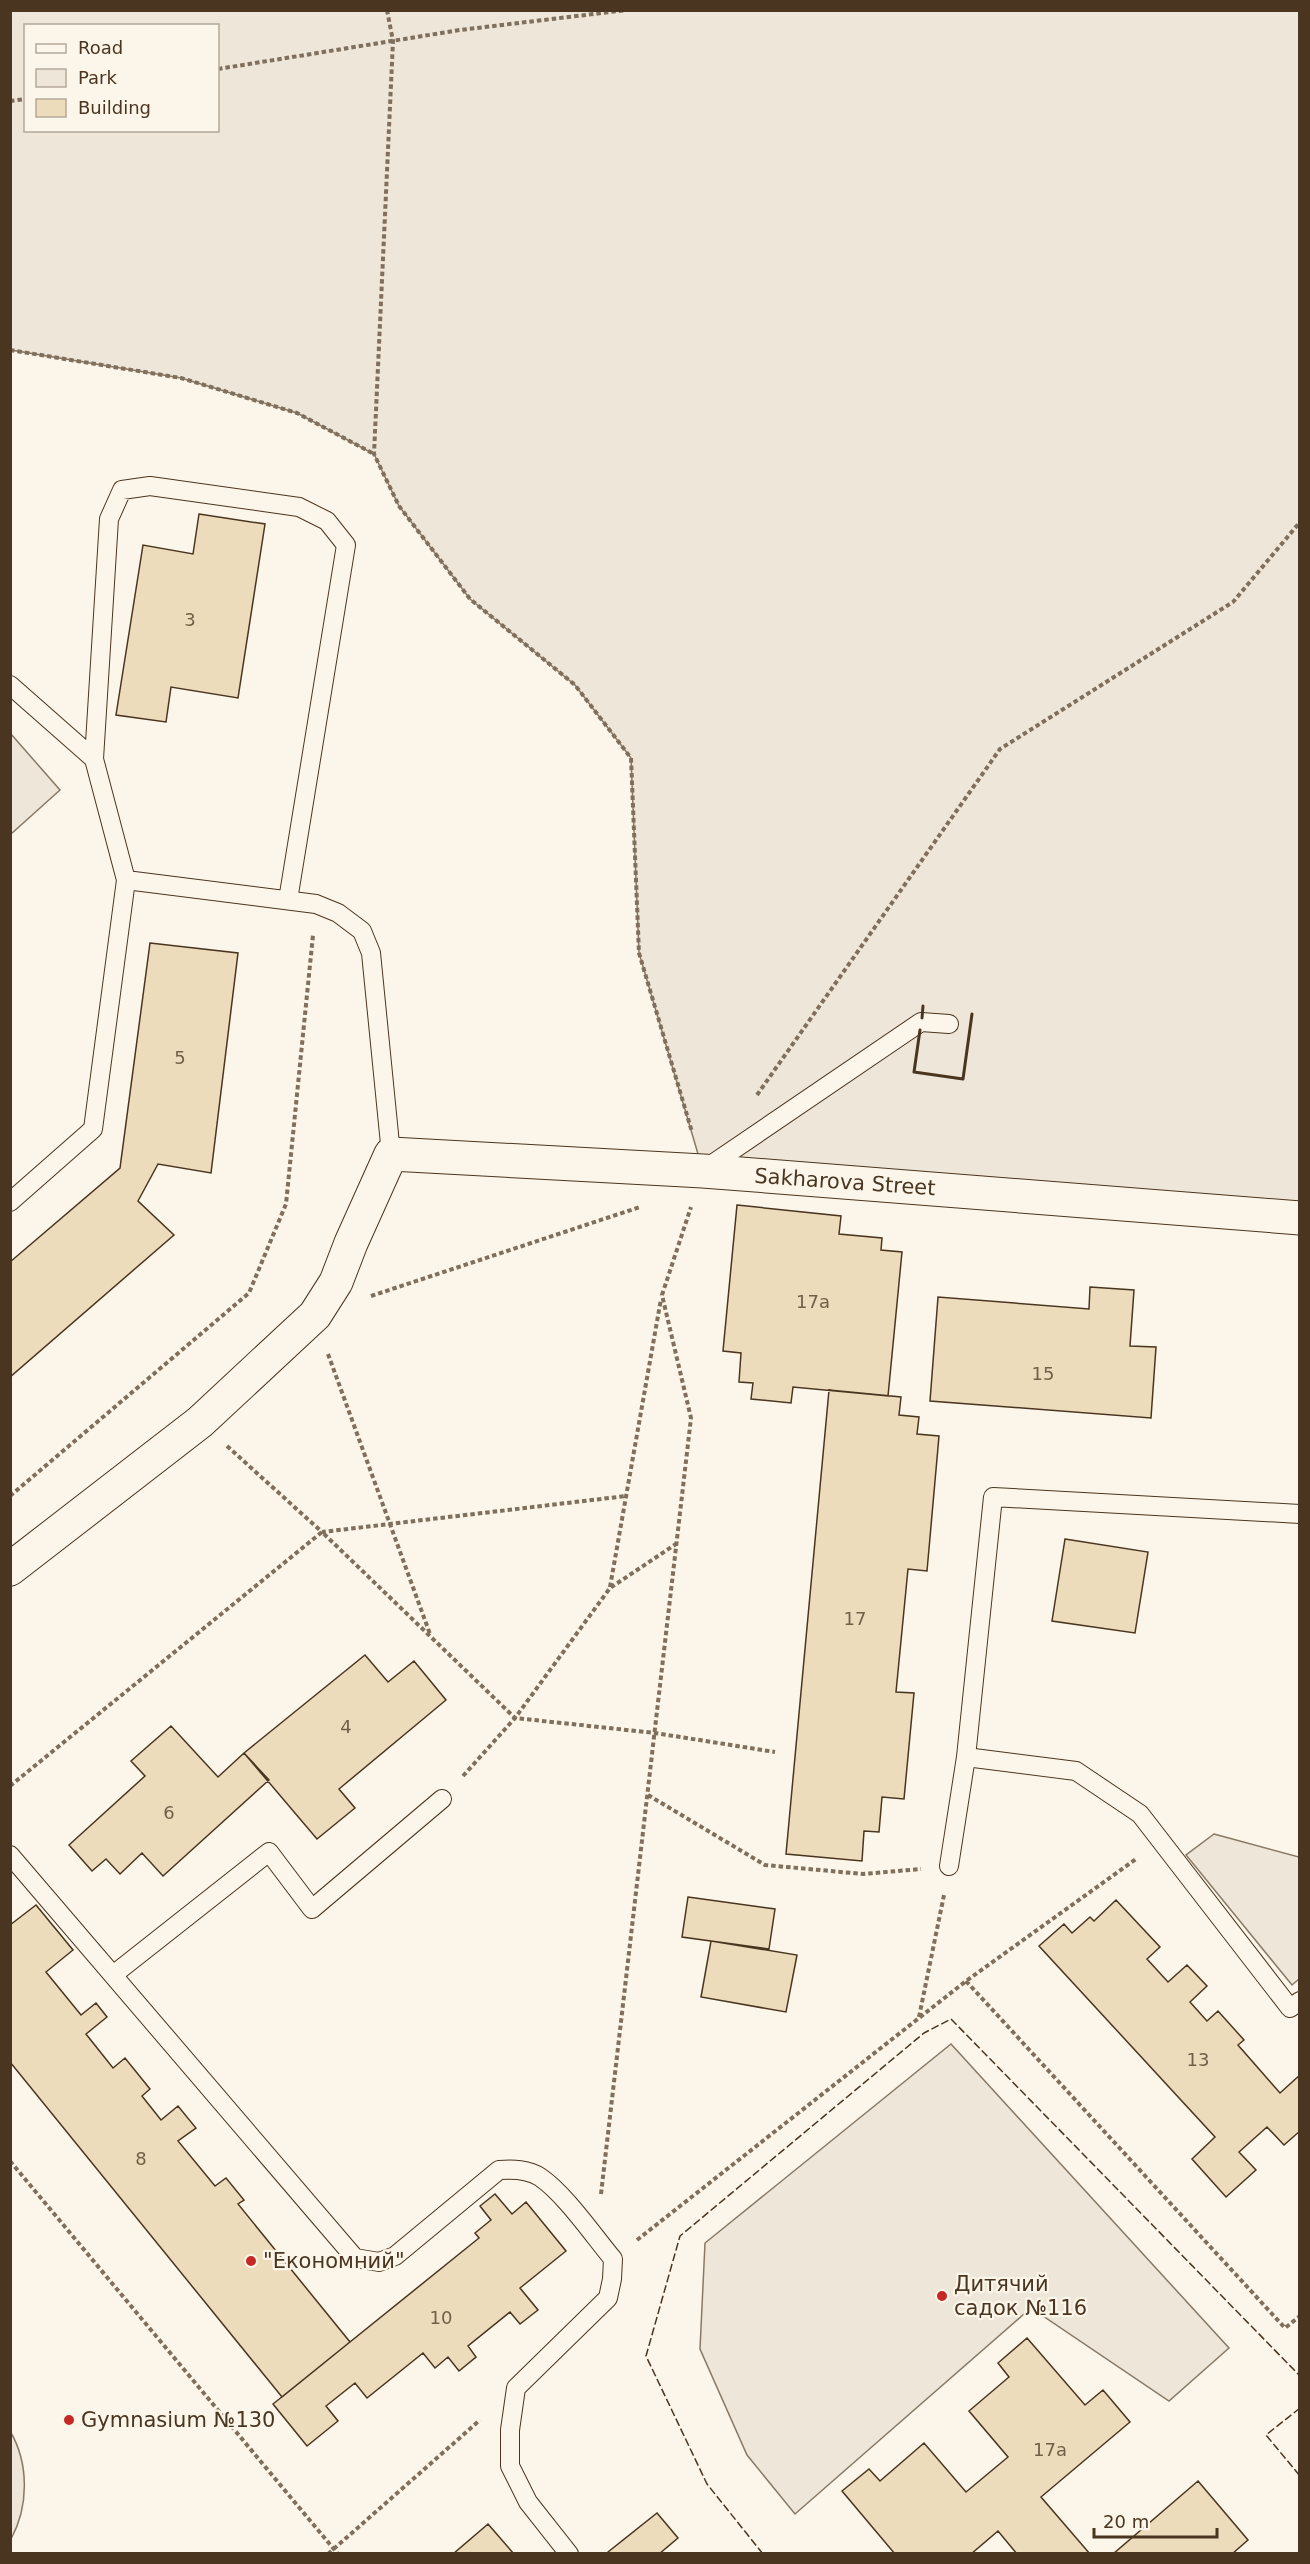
<svg xmlns="http://www.w3.org/2000/svg" width="1310" height="2564" viewBox="0 0 1310 2564" font-family="'DejaVu Sans',sans-serif">
  <style>
    .green { fill: #ede6d9; stroke: #887966; stroke-width: 1.5; fill-rule: evenodd }
    .building { fill: #ecdcbc; stroke: #4a3520; stroke-width: 1.5 }
    .lines { fill: none; stroke-linecap: round; stroke-linejoin: round }
    .service-casing { stroke: #4a3520; stroke-width: 20 }
    .minor-casing { stroke: #4a3520; stroke-width: 35 }
    .path { stroke: #7f6f5c; stroke-width: 4; stroke-dasharray: 4.5 3; stroke-linecap: butt }
    .service { stroke: #fbf6e9; stroke-width: 18 }
    .minor { stroke: #fbf6e9; stroke-width: 33 }
    .fence { stroke: #4a3520; stroke-width: 1.5; stroke-dasharray: 8 3; stroke-linecap: butt }
    .wall { stroke: #4a3520; stroke-width: 3 }
    .poi-dot { fill: #c62828; stroke: #fbf6e9; stroke-width: 2 }
    .labels { text-anchor: middle; stroke-width: 4.5; stroke-linejoin: round; paint-order: stroke }
    .number-label { font-size: 18px; fill: #725f47 }
    .street-label { font-size: 21px; fill: #4a3520; stroke: #fbf6e9 }
    .poi-label { font-size: 21px; fill: #4a3520; stroke: #fbf6e9; text-anchor: start }
  </style>
  <rect width="100%" height="100%" fill="#fbf6e9"/>
  <path class="green" d="M 11,11 L 1299,11 L 1299,1218 L 703,1171 L 639,953 L 631,758 L 575,685 L 470,599 L 399,506 L 374,454 L 297,413 L 181,378 L 11,350 ZM 26,26 L 218,26 L 218,130 L 26,130 Z
    M 11,734 L 60,790 L 11,834 L 10,834 Z
    M 1214,1834 L 1299,1857 L 1299,1979 L 1292,1985 L 1186,1855 Z
    M 951,2044 L 1229,2348 L 1169,2401 L 1031,2308 L 795,2514 L 747,2455 L 700,2349 L 705,2243 Z
    M 10,2431 C 29,2463 29,2506 11,2539 Z"/>
  <path class="building" d="M 199,514 L 265,524 L 238,698 L 171,687 L 166,722 L 116,715 L 143,545 L 193,554 Z
    M 150,943 L 238,953 L 211,1173 L 158,1164 L 138,1201 L 174,1235 L 10,1377 L 10,1262 L 120,1168 Z
    M 737,1205 L 841,1216 L 839,1234 L 882,1238 L 881,1250 L 902,1252 L 888,1396 L 793,1387 L 791,1403 L 751,1399 L 753,1383 L 739,1382 L 741,1353 L 723,1351 Z
    M 1090,1287 L 1134,1290 L 1130,1346 L 1156,1347 L 1151,1418 L 930,1401 L 938,1297 L 1089,1309 Z
    M 829,1390 L 901,1397 L 899,1415 L 919,1417 L 917,1434 L 939,1436 L 927,1571 L 908,1569 L 896,1692 L 914,1693 L 904,1799 L 882,1797 L 879,1832 L 864,1831 L 862,1861 L 786,1854 Z
    M 1065,1539 L 1148,1552 L 1135,1633 L 1052,1621 Z
    M 365,1655 L 388,1682 L 414,1661 L 446,1700 L 339,1789 L 355,1808 L 317,1839 L 244,1753 Z
    M 171,1726 L 218,1777 L 244,1753 L 269,1780 L 163,1876 L 142,1853 L 120,1874 L 106,1859 L 92,1871 L 69,1845 L 145,1776 L 131,1761 Z
    M 688,1897 L 775,1909 L 769,1949 L 682,1937 Z
    M 1116,1900 L 1160,1947 L 1147,1959 L 1168,1982 L 1187,1965 L 1207,1986 L 1190,2002 L 1207,2021 L 1218,2011 L 1244,2040 L 1238,2045 L 1280,2093 L 1300,2075 L 1300,2131 L 1284,2145 L 1267,2127 L 1239,2152 L 1256,2170 L 1226,2197 L 1192,2159 L 1215,2137 L 1039,1946 L 1064,1924 L 1072,1933 L 1090,1917 L 1094,1921 Z
    M 36,1905 L 73,1950 L 46,1972 L 81,2015 L 96,2003 L 107,2017 L 86,2034 L 113,2068 L 125,2058 L 150,2089 L 142,2096 L 161,2120 L 178,2106 L 196,2128 L 178,2141 L 215,2186 L 226,2178 L 244,2200 L 238,2204 L 350,2342 L 282,2397 L 10,2062 L 10,1925 Z
    M 711,1941 L 797,1955 L 786,2012 L 701,1997 Z
    M 495,2194 L 512,2214 L 526,2202 L 566,2251 L 520,2288 L 538,2310 L 520,2324 L 510,2312 L 468,2346 L 476,2357 L 459,2371 L 448,2357 L 435,2368 L 423,2353 L 367,2398 L 355,2383 L 326,2406 L 338,2421 L 307,2446 L 273,2404 L 479,2238 L 475,2233 L 491,2220 L 480,2206 Z
    M 1027,2338 L 1085,2405 L 1103,2390 L 1130,2422 L 1041,2497 L 1090,2554 L 1017,2554 L 998,2531 L 971,2554 L 895,2554 L 842,2491 L 869,2469 L 880,2481 L 924,2443 L 966,2492 L 1008,2457 L 969,2411 L 1009,2377 L 998,2363 Z
    M 1198,2481 L 1248,2540 L 1232,2554 L 1113,2554 Z
    M 657,2513 L 678,2538 L 659,2554 L 610,2554 L 608,2552 Z
    M 488,2524 L 514,2554 L 453,2554 Z"/>
  <g class="lines">
    <g class="service-casing">
      <path id="service" d="M 10,685 L 94,759
        M 126,880 L 94,759 L 109,519 L 122,490 L 150,486 L 299,507 L 327,521 L 346,545 L 288,900
        M 705,1169 L 921,1022 L 949,1024
        M 10,1202 L 93,1129 L 126,880 L 316,904 L 338,913 L 362,931 L 371,953 L 391,1154
        M 966,1757 L 1076,1771 L 1140,1814 L 1290,2008 L 1300,2001
        M 10,1855 L 355,2258 L 379,2262 L 395,2256 L 499,2170 C 513,2169 528,2169 540,2177 C 565,2194 593,2235 613,2259 L 612,2279 L 608,2298 L 516,2388 L 510,2430 L 510,2466 L 528,2502 L 569,2554
        M 949,1866 L 966,1757 L 993,1497 L 1300,1514
        M 113,1975 L 269,1852 L 312,1909 L 442,1799"/>
    </g>
    <g class="minor-casing">
      <path id="minor" d="M 10,1569 L 200,1422 L 315,1315 L 336,1282 L 351,1243 L 391,1154 L 703,1171 L 1300,1218"/>
    </g>
    <path class="path" d="M 387,10 L 393,41 L 374,454 L 399,506 L 470,599 L 575,685 L 631,758 L 639,953 L 692,1132
      M 218,69 L 460,30 L 627,10
      M 10,101 L 26,99
      M 10,350 L 181,378 L 297,413 L 374,454
      M 757,1095 L 1000,749 L 1233,602 L 1300,522
      M 371,1296 L 640,1207
      M 328,1354 L 430,1634
      M 227,1446 L 322,1532 L 626,1496
      M 10,1496 L 249,1293 L 286,1204 L 313,935
      M 610,1587 L 661,1299
      M 463,1776 L 515,1718 L 655,1733 L 775,1752
      M 10,1786 L 322,1532 L 515,1718 L 610,1588 L 676,1544
      M 648,1795 L 765,1865 L 863,1874 L 921,1869
      M 966,1981 L 1285,2328 L 1300,2316
      M 919,2017 L 944,1895
      M 10,2161 L 338,2554
      M 601,2194 L 691,1418 L 662,1295 L 691,1207
      M 637,2240 L 966,1981 L 1136,1859
      M 328,2554 L 480,2420"/>
    <use href="#service" class="service"/>
    <use href="#minor" class="minor"/>
    <path class="fence" d="M 1300,2408 L 1266,2435 L 1300,2476
      M 763,2554 L 707,2484 L 646,2356 L 680,2236 L 924,2033 L 951,2019 L 1300,2376"/>
    <path class="wall" d="M 922,1018 L 923,1006
      M 920,1030 L 914,1072 L 963,1079 L 972,1014"/>
  </g>
  <g class="poi-dot">
    <circle cx="251" cy="2261" r="6"/>
    <circle cx="942" cy="2296" r="6"/>
    <circle cx="69" cy="2420" r="6"/>
  </g>
  <g class="labels">
    <g class="number-label">
      <text x="190" y="626">3</text>
      <text x="180" y="1064">5</text>
      <text x="813" y="1308">17а</text>
      <text x="1043" y="1380">15</text>
      <text x="855" y="1625">17</text>
      <text x="346" y="1733">4</text>
      <text x="169" y="1819">6</text>
      <text x="1198" y="2066">13</text>
      <text x="141" y="2165">8</text>
      <text x="441" y="2324">10</text>
      <text x="1050" y="2456">17а</text>
    </g>
    <g class="street-label">
      <text transform="translate(845 1182) rotate(4)" y="7">Sakharova Street</text>
    </g>
    <g class="poi-label">
      <text x="263" y="2268">"Економний"</text>
      <text x="954" y="2291">Дитячий<tspan x="954" dy="24">садок №116</tspan></text>
      <text x="81" y="2427">Gymnasium №130</text>
    </g>
  </g>
  <rect width="1310" height="2564" fill="none" stroke="#4a3520" stroke-width="24"/>
  <rect x="24" y="24" width="195" height="108" fill="#fbf6e9" stroke="#b4a999" stroke-width="1.5"/>
  <rect x="36" y="44" width="30" height="9" fill="#fbf6e9" stroke="#b4a999" stroke-width="1.5"/>
  <text x="78" y="54" font-size="18" fill="#4a3520">Road</text>
  <rect x="36" y="69" width="30" height="18" fill="#ede6d9" stroke="#b4a999" stroke-width="1.5"/>
  <text x="78" y="84" font-size="18" fill="#4a3520">Park</text>
  <rect x="36" y="99" width="30" height="18" fill="#ecdcbc" stroke="#b4a999" stroke-width="1.5"/>
  <text x="78" y="114" font-size="18" fill="#4a3520">Building</text>
  <path d="M1094 2528v9h123v-9" fill="none" stroke="#4a3520" stroke-width="3"/>
  <text x="1103" y="2528" font-size="18" fill="#4a3520" stroke="#fbf6e9" stroke-width="4.5" paint-order="stroke">20 m</text>
</svg>
